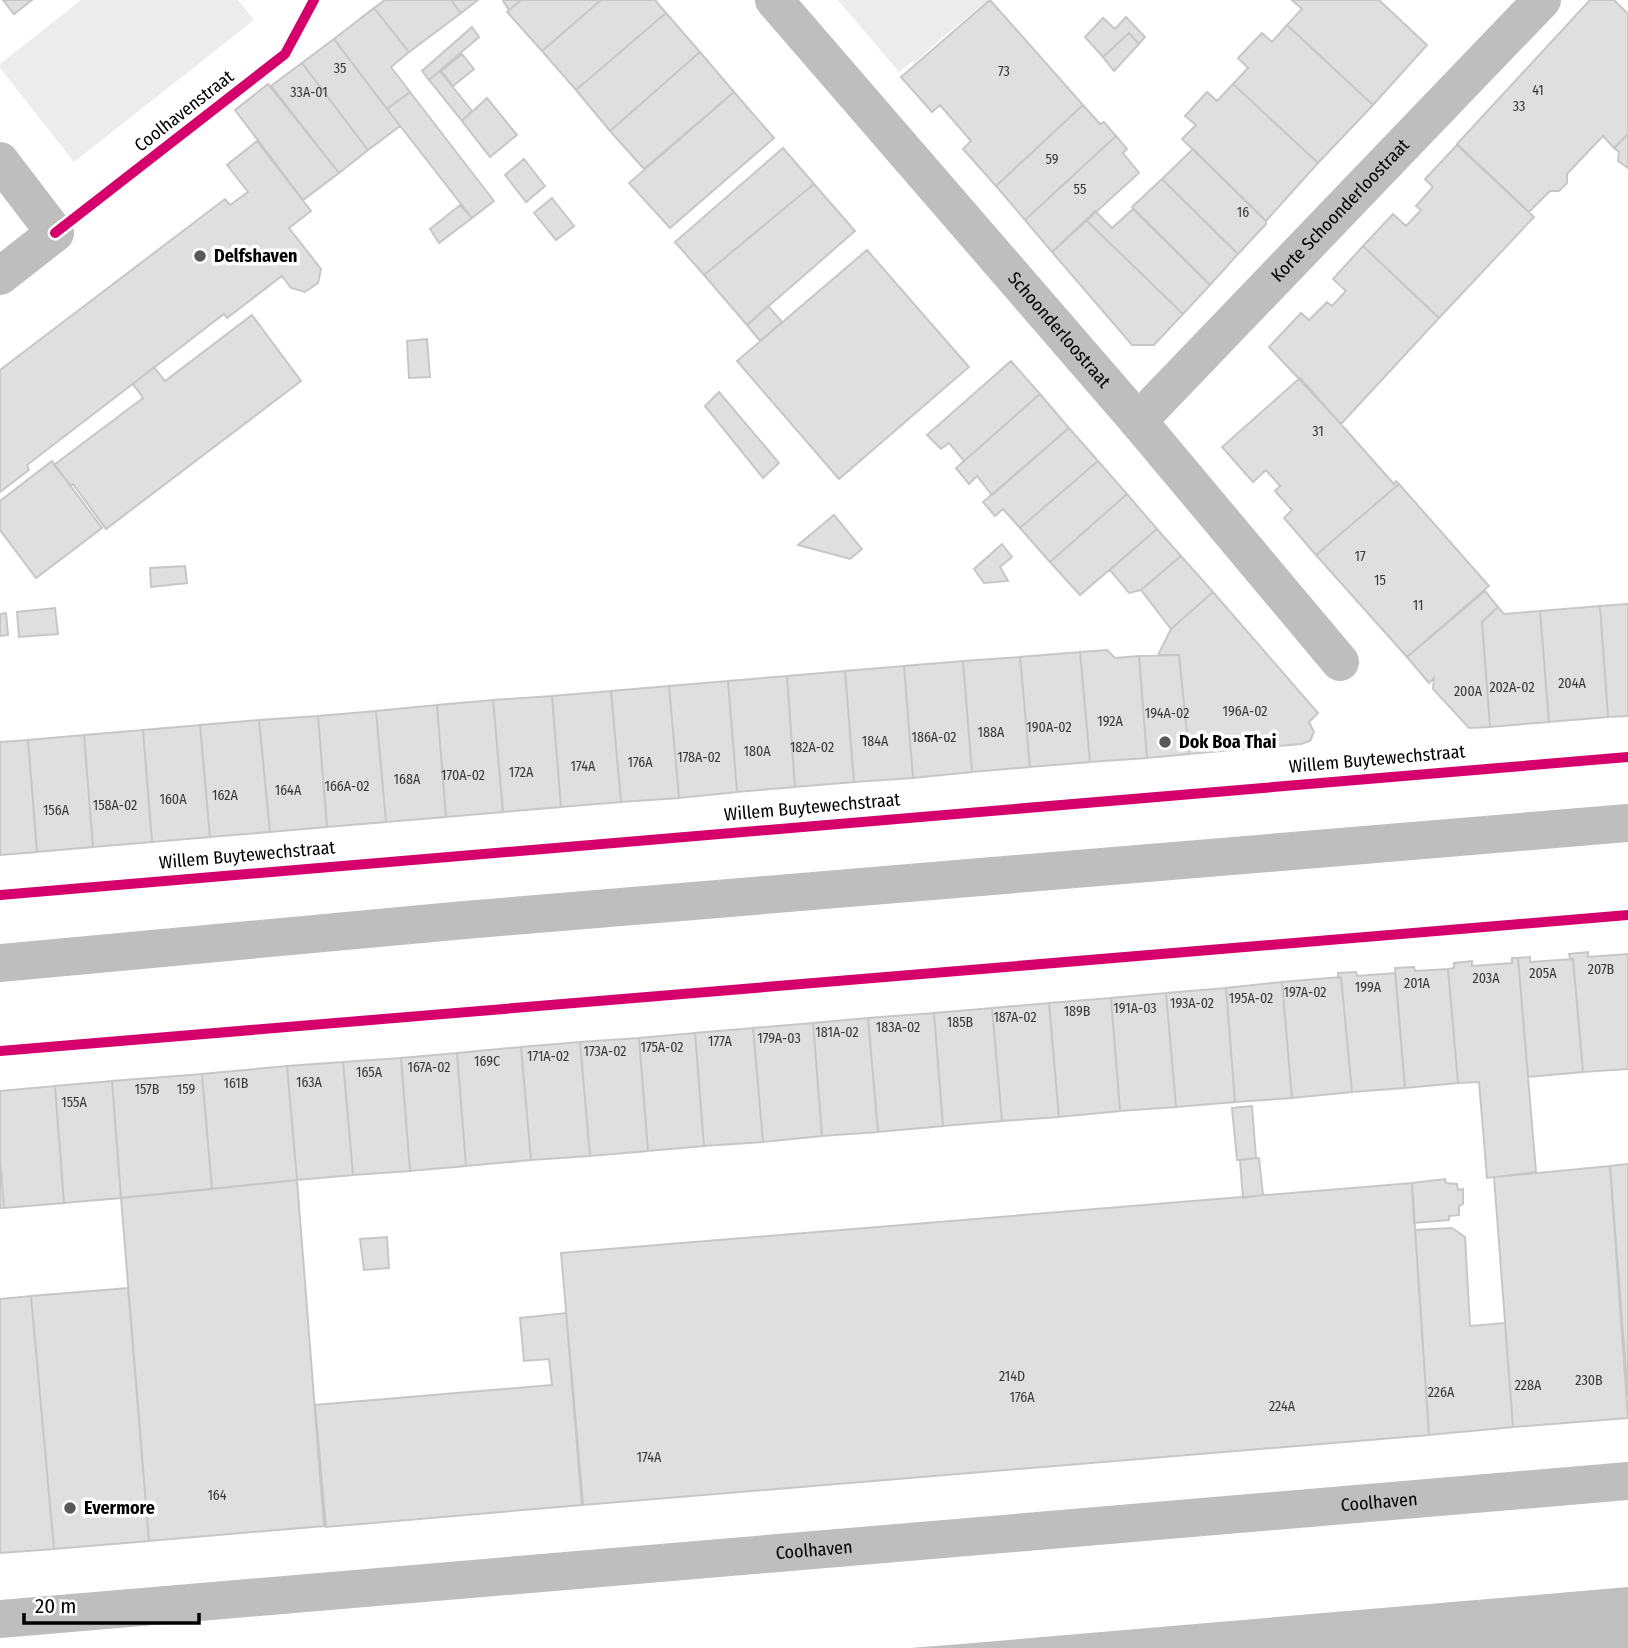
<svg xmlns="http://www.w3.org/2000/svg" width="1628" height="1648" viewBox="0 0 1628 1648" font-family="'Fira Sans Condensed',sans-serif">
  <style>
    .green { fill: #ececec }
    .water { fill: #bfbfbf }
    .building { fill: #dfdfdf; stroke: #c7c7c7; stroke-width: 2 }
    .lines { fill: none; stroke-linecap: round; stroke-linejoin: round }
    .minor { stroke: #bebebe; stroke-width: 38 }
    .cycleway-casing { stroke: #fff; stroke-width: 15 }
    .cycleway { stroke: #d6006c; stroke-width: 10 }
    .poi-dot { fill: #595959; stroke: #fff; stroke-width: 2.5 }
    .labels { text-anchor: middle; stroke-width: 7; stroke-linejoin: round; paint-order: stroke }
    .number-label { font-size: 14px; fill: #383838 }
    .street-label { font-size: 18px; fill: #000; stroke: #fff }
    .poi-label { font-size: 18px; font-weight: bold; fill: #000; stroke: #fff; text-anchor: start }
  </style>
  <rect width="100%" height="100%" fill="#fff"/>
  <path class="green" d="M 81,0 L 238,0 L 254,20 L 74,162 L 0,68 L 0,64 Z
    M 838,0 L 989,0 L 943,37 L 915,63 L 913,61 L 899,72 Z"/>
  <path class="water" d="M 1628,1587 L 1628,1648 L 910,1648 L 961,1644 Z"/>
  <path class="building" d="M 3,0 L 32,0 L 14,14 Z
    M 385,0 L 451,0 L 461,13 L 409,52 L 374,8 Z
    M 451,0 L 478,0 L 461,13 Z
    M 504,0 L 521,0 L 509,10 L 503,1 Z
    M 521,0 L 601,0 L 542,51 L 507,12 Z
    M 601,0 L 655,0 L 666,13 L 576,90 L 542,51 Z
    M 990,0 L 1083,105 L 996,186 L 963,149 L 971,141 L 940,105 L 932,112 L 901,77 Z
    M 1292,0 L 1379,0 L 1427,45 L 1373,105 L 1287,25 L 1302,9 Z
    M 1590,0 L 1614,0 L 1628,14 L 1628,134 L 1614,148 L 1603,136 L 1567,174 L 1567,183 L 1559,191 L 1550,191 L 1529,212 L 1457,144 Z
    M 374,8 L 409,52 L 391,67 L 410,92 L 387,109 L 334,39 Z
    M 666,13 L 700,52 L 610,131 L 576,90 Z
    M 1126,17 L 1145,37 L 1139,44 L 1129,33 L 1103,57 L 1085,37 L 1103,18 L 1115,29 Z
    M 1287,25 L 1373,105 L 1318,163 L 1233,84 L 1248,68 L 1238,58 L 1262,33 L 1272,42 Z
    M 472,27 L 479,37 L 429,80 L 422,71 Z
    M 1129,33 L 1139,44 L 1114,71 L 1103,57 Z
    M 334,39 L 400,126 L 368,150 L 302,63 Z
    M 700,52 L 734,92 L 644,169 L 610,131 Z
    M 462,54 L 474,69 L 453,86 L 441,71 Z
    M 302,63 L 368,150 L 339,173 L 271,86 Z
    M 440,71 L 472,111 L 462,121 L 429,80 Z
    M 268,84 L 339,173 L 303,200 L 235,110 Z
    M 1233,84 L 1318,163 L 1266,221 L 1182,139 L 1196,125 L 1185,116 L 1207,92 L 1217,101 Z
    M 410,92 L 494,201 L 472,218 L 387,109 Z
    M 734,92 L 774,138 L 670,228 L 629,183 Z
    M 487,98 L 517,135 L 490,157 L 462,121 Z
    M 1083,105 L 1100,124 L 1104,122 L 1116,136 L 1025,220 L 996,186 Z
    M 1628,134 L 1628,168 L 1618,161 L 1619,152 L 1614,148 Z
    M 1116,136 L 1127,149 L 1123,153 L 1139,173 L 1052,252 L 1025,220 Z
    M 257,141 L 311,211 L 289,228 L 321,269 L 318,283 L 305,292 L 291,288 L 282,276 L 227,318 L 224,314 L 27,465 L 29,470 L 0,492 L 0,370 L 225,199 L 230,205 L 248,192 L 227,165 Z
    M 1457,145 L 1534,217 L 1439,318 L 1363,246 L 1393,214 L 1406,226 L 1421,210 L 1416,206 L 1433,187 L 1425,179 Z
    M 783,148 L 814,184 L 704,275 L 675,242 Z
    M 1193,149 L 1266,221 L 1266,224 L 1238,254 L 1162,179 Z
    M 524,159 L 545,186 L 526,202 L 505,175 Z
    M 1162,179 L 1238,254 L 1210,285 L 1132,207 Z
    M 814,184 L 855,231 L 747,325 L 704,275 Z
    M 552,198 L 574,226 L 556,240 L 534,213 Z
    M 460,205 L 472,218 L 439,243 L 430,229 Z
    M 1133,209 L 1210,285 L 1183,314 L 1086,220 L 1095,211 L 1112,228 Z
    M 1086,220 L 1183,314 L 1154,345 L 1132,345 L 1052,252 Z
    M 1363,246 L 1439,318 L 1341,424 L 1269,347 L 1301,313 L 1309,320 L 1327,302 L 1332,306 L 1346,291 L 1333,279 Z
    M 867,250 L 969,367 L 839,479 L 737,361 Z
    M 768,306 L 782,322 L 760,341 L 747,325 Z
    M 252,315 L 301,381 L 106,529 L 73,484 L 71,486 L 54,465 L 143,398 L 133,384 L 154,367 L 165,381 Z
    M 427,339 L 430,377 L 409,378 L 407,341 Z
    M 1011,361 L 1040,394 L 964,461 L 949,443 L 941,449 L 927,435 Z
    M 1300,378 L 1394,484 L 1396,481 L 1399,484 L 1316,555 L 1284,518 L 1292,510 L 1275,491 L 1280,486 L 1266,470 L 1253,482 L 1222,447 Z
    M 719,392 L 779,463 L 763,478 L 705,406 Z
    M 1040,394 L 1069,428 L 992,495 L 977,476 L 969,484 L 956,468 Z
    M 1069,428 L 1098,461 L 1020,528 L 1003,509 L 995,516 L 983,502 Z
    M 52,461 L 102,528 L 36,578 L 0,530 L 0,501 Z
    M 1098,461 L 1127,494 L 1050,562 L 1020,528 Z
    M 1399,484 L 1489,586 L 1407,657 L 1316,555 Z
    M 1127,494 L 1157,529 L 1080,595 L 1050,562 Z
    M 834,515 L 862,549 L 850,559 L 798,545 Z
    M 1157,529 L 1181,556 L 1141,590 L 1129,593 L 1110,570 Z
    M 1002,544 L 1012,557 L 1000,567 L 1008,581 L 984,583 L 974,569 Z
    M 1181,556 L 1213,592 L 1171,629 L 1141,590 Z
    M 185,566 L 187,583 L 151,587 L 150,568 Z
    M 1485,591 L 1498,607 L 1482,622 L 1490,727 L 1469,728 L 1433,689 L 1434,678 L 1429,683 L 1407,657 Z
    M 1213,592 L 1318,713 L 1309,722 L 1314,732 L 1310,741 L 1301,744 L 1189,754 L 1179,655 L 1158,655 L 1171,629 Z
    M 1628,604 L 1628,716 L 1608,717 L 1600,606 Z
    M 1600,606 L 1608,717 L 1549,722 L 1540,611 Z
    M 1498,607 L 1504,614 L 1540,611 L 1549,722 L 1490,727 L 1482,622 Z
    M 55,608 L 58,634 L 19,637 L 17,612 Z
    M 6,613 L 8,635 L 0,636 L 0,614 Z
    M 1107,650 L 1115,658 L 1139,656 L 1147,758 L 1090,762 L 1080,652 Z
    M 1080,652 L 1090,762 L 1030,767 L 1020,657 Z
    M 1179,655 L 1189,754 L 1147,758 L 1139,656 Z
    M 1020,657 L 1030,767 L 972,772 L 963,661 Z
    M 963,661 L 972,772 L 913,778 L 904,666 Z
    M 904,666 L 913,778 L 854,782 L 845,671 Z
    M 845,671 L 854,782 L 795,787 L 787,676 Z
    M 787,676 L 795,787 L 737,792 L 728,681 Z
    M 728,681 L 737,792 L 679,798 L 669,686 Z
    M 669,686 L 679,798 L 621,802 L 611,691 Z
    M 611,691 L 621,802 L 561,807 L 552,696 Z
    M 552,696 L 561,807 L 503,812 L 493,700 Z
    M 493,700 L 503,812 L 446,817 L 437,705 Z
    M 437,705 L 446,817 L 386,822 L 376,711 Z
    M 376,711 L 386,822 L 327,827 L 318,716 Z
    M 318,716 L 327,827 L 270,832 L 259,720 Z
    M 259,720 L 270,832 L 210,837 L 200,725 Z
    M 200,725 L 210,837 L 152,842 L 143,730 Z
    M 143,730 L 152,842 L 93,847 L 84,735 Z
    M 84,735 L 93,847 L 37,852 L 28,740 Z
    M 28,740 L 37,852 L 0,855 L 0,742 Z
    M 1588,952 L 1588,957 L 1628,954 L 1628,1069 L 1583,1072 L 1573,959 L 1570,959 L 1569,954 Z
    M 1530,957 L 1530,962 L 1573,959 L 1583,1072 L 1528,1077 L 1518,958 Z
    M 1512,958 L 1518,958 L 1536,1172 L 1487,1178 L 1479,1082 L 1458,1083 L 1448,969 L 1454,968 L 1454,963 L 1472,961 L 1472,966 L 1512,963 Z
    M 1414,967 L 1415,971 L 1448,969 L 1458,1083 L 1405,1088 L 1395,968 Z
    M 1356,972 L 1357,976 L 1395,973 L 1405,1088 L 1352,1092 L 1341,977 L 1338,978 L 1338,973 Z
    M 1341,977 L 1352,1092 L 1292,1098 L 1282,982 Z
    M 1282,982 L 1292,1098 L 1235,1102 L 1226,988 Z
    M 1226,988 L 1235,1102 L 1176,1107 L 1166,993 Z
    M 1166,993 L 1176,1107 L 1120,1111 L 1111,998 Z
    M 1111,998 L 1120,1111 L 1059,1117 L 1049,1003 Z
    M 1049,1003 L 1059,1117 L 1002,1121 L 992,1008 Z
    M 992,1008 L 1002,1121 L 943,1126 L 934,1013 Z
    M 934,1013 L 943,1126 L 878,1132 L 868,1018 Z
    M 868,1018 L 878,1132 L 822,1136 L 813,1023 Z
    M 813,1023 L 822,1136 L 763,1142 L 753,1028 Z
    M 753,1028 L 763,1142 L 704,1146 L 695,1033 Z
    M 695,1033 L 704,1146 L 648,1151 L 639,1038 Z
    M 639,1038 L 648,1151 L 590,1156 L 580,1042 Z
    M 580,1042 L 590,1156 L 531,1160 L 521,1047 Z
    M 521,1047 L 531,1160 L 466,1166 L 457,1053 Z
    M 457,1053 L 466,1166 L 410,1171 L 401,1058 Z
    M 401,1058 L 410,1171 L 353,1175 L 343,1062 Z
    M 343,1062 L 353,1175 L 297,1180 L 287,1066 Z
    M 287,1066 L 297,1180 L 212,1189 L 202,1074 Z
    M 202,1074 L 212,1189 L 121,1198 L 112,1081 Z
    M 112,1081 L 121,1198 L 64,1203 L 55,1086 Z
    M 55,1086 L 64,1203 L 4,1208 L 0,1158 L 0,1091 Z
    M 1252,1106 L 1256,1158 L 1237,1160 L 1232,1108 Z
    M 0,1158 L 4,1208 L 0,1208 Z
    M 1259,1158 L 1263,1195 L 1243,1198 L 1240,1160 Z
    M 1628,1164 L 1628,1397 L 1610,1166 Z
    M 1610,1166 L 1628,1418 L 1513,1427 L 1494,1177 Z
    M 1445,1179 L 1446,1183 L 1457,1184 L 1458,1190 L 1463,1189 L 1463,1204 L 1459,1206 L 1459,1215 L 1449,1216 L 1449,1220 L 1414,1223 L 1412,1183 Z
    M 297,1180 L 324,1526 L 149,1541 L 121,1198 Z
    M 1412,1183 L 1429,1435 L 583,1505 L 561,1253 Z
    M 1452,1228 L 1465,1237 L 1470,1326 L 1505,1323 L 1513,1427 L 1429,1435 L 1415,1230 Z
    M 387,1237 L 389,1268 L 364,1270 L 360,1239 Z
    M 128,1288 L 149,1541 L 54,1549 L 31,1296 Z
    M 31,1296 L 54,1549 L 0,1553 L 0,1299 Z
    M 566,1313 L 582,1505 L 326,1527 L 315,1405 L 552,1385 L 549,1359 L 524,1361 L 520,1318 Z"/>
  <g class="lines">
    <g class="minor">
      <path id="s1" d="M 774,0 L 1138,421 L 1340,662"/>
      <path d="M 0,161 L 55,233 L 0,276"/>
      <path id="s2" d="M 1138,421 L 1542,0"/>
      <path d="M 0,963 L 465,920 L 1628,823"/>
      <path id="s3" d="M 0,1619 L 1628,1481"/>
    </g>
    <g class="cycleway-casing">
      <path id="cycleway" d="M 55,233 L 285,54 L 314,0
        M 0,895 L 1628,757
        M 0,1051 L 1628,915"/>
    </g>
    <use href="#cycleway" class="cycleway"/>
  </g>
  <g class="poi-dot">
    <circle cx="200" cy="256" r="7"/>
    <circle cx="1165" cy="742" r="7"/>
    <circle cx="70" cy="1508" r="7"/>
  </g>
  <g class="labels">
    <g class="number-label">
      <text x="340" y="73">35</text>
      <text x="1004" y="76">73</text>
      <text x="1538" y="95">41</text>
      <text x="309" y="97">33A-01</text>
      <text x="1519" y="111">33</text>
      <text x="1052" y="164">59</text>
      <text x="1080" y="194">55</text>
      <text x="1243" y="217">16</text>
      <text x="1318" y="436">31</text>
      <text x="1360" y="561">17</text>
      <text x="1380" y="585">15</text>
      <text x="1418" y="610">11</text>
      <text x="1572" y="688">204A</text>
      <text x="1512" y="692">202A-02</text>
      <text x="1468" y="696">200A</text>
      <text x="1245" y="716">196A-02</text>
      <text x="1167" y="718">194A-02</text>
      <text x="1110" y="726">192A</text>
      <text x="1049" y="732">190A-02</text>
      <text x="991" y="737">188A</text>
      <text x="934" y="742">186A-02</text>
      <text x="875" y="746">184A</text>
      <text x="812" y="752">182A-02</text>
      <text x="757" y="756">180A</text>
      <text x="699" y="762">178A-02</text>
      <text x="640" y="767">176A</text>
      <text x="583" y="771">174A</text>
      <text x="521" y="777">172A</text>
      <text x="463" y="780">170A-02</text>
      <text x="407" y="784">168A</text>
      <text x="347" y="791">166A-02</text>
      <text x="288" y="795">164A</text>
      <text x="225" y="800">162A</text>
      <text x="173" y="804">160A</text>
      <text x="115" y="810">158A-02</text>
      <text x="56" y="815">156A</text>
      <text x="1601" y="974">207B</text>
      <text x="1543" y="978">205A</text>
      <text x="1486" y="983">203A</text>
      <text x="1417" y="988">201A</text>
      <text x="1368" y="992">199A</text>
      <text x="1305" y="997">197A-02</text>
      <text x="1251" y="1003">195A-02</text>
      <text x="1192" y="1008">193A-02</text>
      <text x="1135" y="1013">191A-03</text>
      <text x="1077" y="1016">189B</text>
      <text x="1015" y="1022">187A-02</text>
      <text x="960" y="1027">185B</text>
      <text x="898" y="1032">183A-02</text>
      <text x="837" y="1037">181A-02</text>
      <text x="779" y="1043">179A-03</text>
      <text x="720" y="1046">177A</text>
      <text x="662" y="1052">175A-02</text>
      <text x="605" y="1056">173A-02</text>
      <text x="548" y="1061">171A-02</text>
      <text x="487" y="1066">169C</text>
      <text x="429" y="1072">167A-02</text>
      <text x="369" y="1077">165A</text>
      <text x="309" y="1087">163A</text>
      <text x="236" y="1088">161B</text>
      <text x="147" y="1094">157B</text>
      <text x="186" y="1094">159</text>
      <text x="74" y="1107">155A</text>
      <text x="1012" y="1381">214D</text>
      <text x="1589" y="1385">230B</text>
      <text x="1528" y="1390">228A</text>
      <text x="1441" y="1397">226A</text>
      <text x="1022" y="1402">176A</text>
      <text x="1282" y="1411">224A</text>
      <text x="649" y="1462">174A</text>
      <text x="217" y="1500">164</text>
    </g>
    <g class="street-label">
      <text transform="translate(184 111) rotate(-38)" y="6">Coolhavenstraat</text>
      <text dy="6" stroke="none"><textPath href="#s2" startOffset="292">Korte Schoonderloostraat</textPath></text>
      <text dy="6" stroke="none"><textPath href="#s1" startOffset="436">Schoonderloostraat</textPath></text>
      <text transform="translate(1377 759) rotate(-5)" y="6">Willem Buytewechstraat</text>
      <text transform="translate(812 807) rotate(-5)" y="6">Willem Buytewechstraat</text>
      <text transform="translate(247 855) rotate(-5)" y="6">Willem Buytewechstraat</text>
      <text dy="6" stroke="none"><textPath href="#s3" startOffset="1384">Coolhaven</textPath></text>
      <text dy="6" stroke="none"><textPath href="#s3" startOffset="817">Coolhaven</textPath></text>
    </g>
    <g class="poi-label">
      <text x="214" y="262">Delfshaven</text>
      <text x="1179" y="748">Dok Boa Thai</text>
      <text x="84" y="1514">Evermore</text>
    </g>
  </g>
  <path d="M24 1613v10h175v-10" fill="none" stroke="#000000" stroke-width="3.5"/>
  <text x="35" y="1613" font-size="21" fill="#000000" stroke="#ffffff" stroke-width="5" paint-order="stroke">20 m</text>
</svg>
